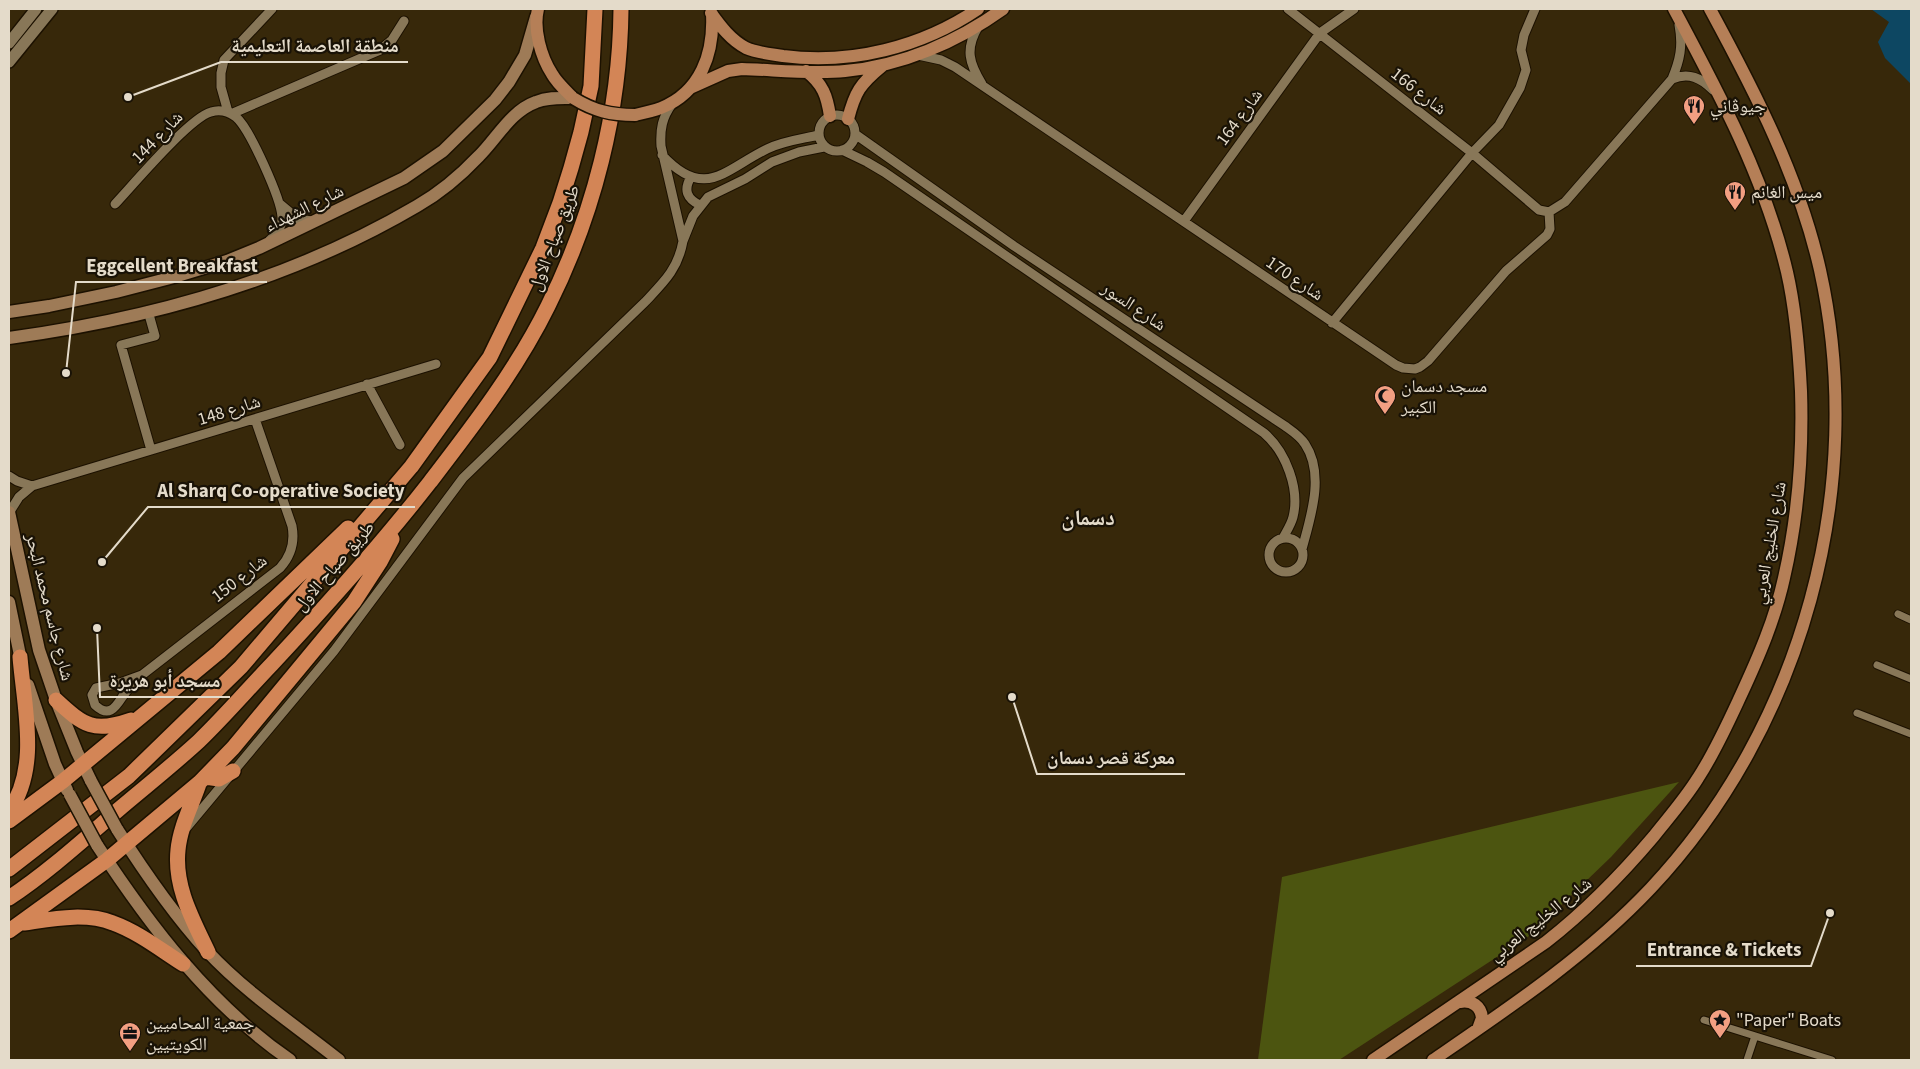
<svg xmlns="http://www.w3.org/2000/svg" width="1920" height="1069" viewBox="0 0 1920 1069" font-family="'Source Sans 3','Noto Naskh Arabic',sans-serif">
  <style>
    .green { fill: #4c5510 }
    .water { fill: #0d4762 }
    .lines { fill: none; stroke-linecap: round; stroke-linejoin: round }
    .pedestrian-casing { stroke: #1c1100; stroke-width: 9 }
    .minor-casing { stroke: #1c1100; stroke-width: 11 }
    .tertiary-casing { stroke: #1c1100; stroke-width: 14 }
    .secondary-casing { stroke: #1c1100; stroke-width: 15 }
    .primary-casing { stroke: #1c1100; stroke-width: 15 }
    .motorway-casing { stroke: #1c1100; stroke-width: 18 }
    .pedestrian { stroke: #887758; stroke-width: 7 }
    .minor { stroke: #887758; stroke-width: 9 }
    .tertiary { stroke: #887758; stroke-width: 11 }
    .secondary { stroke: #9e7b57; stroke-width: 12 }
    .primary { stroke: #b57f57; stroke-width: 12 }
    .motorway { stroke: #d38556; stroke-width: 15 }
    .secondary-bridge-casing { stroke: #1c1100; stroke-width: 15; stroke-linecap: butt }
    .primary-bridge-casing { stroke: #1c1100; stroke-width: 15; stroke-linecap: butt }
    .secondary-bridge { stroke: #9e7b57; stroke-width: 12 }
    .primary-bridge { stroke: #b57f57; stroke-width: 12 }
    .labels { text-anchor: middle; stroke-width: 4.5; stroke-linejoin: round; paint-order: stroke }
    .street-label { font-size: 18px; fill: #e4dbca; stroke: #191206 }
    .poi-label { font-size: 18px; fill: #e4dbca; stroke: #191206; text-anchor: start }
    .district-label { font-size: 22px; font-weight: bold; fill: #e4dbca; stroke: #191206 }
    .leader { fill: none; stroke: #e4dbca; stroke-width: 2 }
    .callout-dot { fill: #e4dbca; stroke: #191206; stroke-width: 2 }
    .callout-label { font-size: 19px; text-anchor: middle; font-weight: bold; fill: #e4dbca; stroke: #191206; stroke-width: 4.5; stroke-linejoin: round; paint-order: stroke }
  </style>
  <rect width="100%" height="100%" fill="#37280a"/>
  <path class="green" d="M 1679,782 L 1611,857 L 1529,936 L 1339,1060 L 1258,1060 L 1282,877 Z"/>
  <path class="water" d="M 1871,9 L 1911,9 L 1911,84 L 1885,58 L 1878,42 L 1889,22 Z"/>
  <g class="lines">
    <g class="pedestrian-casing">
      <path id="pedestrian" d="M 1898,614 L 1911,620
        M 1877,665 L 1911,679
        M 1857,713 L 1911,734
        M 1704,1020 L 1832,1060
        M 1747,1060 L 1755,1036"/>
    </g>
    <g class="minor-casing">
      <path id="minor" d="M 1288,9 L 1472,153 L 1539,210 L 1549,212 L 1565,202 L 1672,79 C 1680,60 1683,46 1679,25
        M 978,27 C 965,49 969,63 982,84
        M 918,55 L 941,60 L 955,67 L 1396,365 L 1403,368 L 1415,369 L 1420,367 L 1428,361 L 1506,271 L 1547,235 L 1550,229 L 1549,212
        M 1672,79 C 1689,72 1701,78 1713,90
        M 228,112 L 221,87 L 221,73 L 224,60 L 272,9
        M 231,114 L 380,50 L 392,40 L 404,21
        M819 133a18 18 0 1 1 36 0a18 18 0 1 1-36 0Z
        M 855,134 L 1014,246 L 1285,426 C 1292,431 1300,436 1305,444 C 1325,474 1311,516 1302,549
        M 842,150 L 867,162 L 884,172 L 1264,433 C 1286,452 1300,489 1293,517 C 1291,525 1286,532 1283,538
        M 662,155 C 705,201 724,170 767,149 C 783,141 802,139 819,135
        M 691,177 C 683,190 687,199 700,205
        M 115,204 C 133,185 189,118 211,112 C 220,109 229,112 236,117 C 250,129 281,199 282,217 C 283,227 277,234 270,240
        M 280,204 L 298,219 L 312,221
        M 1184,221 L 1320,33 L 1354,9
        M 683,241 L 693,216 L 708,197 L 745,179 L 772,162 L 799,152 L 824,147
        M 148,311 L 155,336 L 121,345 L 151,450
        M 1332,323 L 1472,153 L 1499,125 L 1520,88 L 1526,70 L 1521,50 L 1524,35 L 1535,9
        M 367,384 L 400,445
        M 9,476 L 17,481 L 32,486
        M 9,513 L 19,497 L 32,486 L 436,364
        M1269 555a17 17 0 1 1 34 0a17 17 0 1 1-34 0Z
        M 142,675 L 120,683 L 96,688 L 92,695 L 95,705 C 111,720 117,704 125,693 C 130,686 136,681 142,675 L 280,568 C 291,556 295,542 292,526 L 255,419
        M 187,827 L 334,651 L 463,478 L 645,302 C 664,282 678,269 683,241 L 661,146 C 660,129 662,118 672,104"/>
    </g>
    <g class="tertiary-casing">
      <path id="tertiary" d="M 9,43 L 36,9
        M 9,62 L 52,9"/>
    </g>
    <g class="secondary-casing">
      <path id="secondary" d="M 9,312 L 49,306 L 116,292 L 174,277 L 227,261 L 259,248 L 404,178 L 443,151 L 495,100 L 509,82 L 525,55 L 536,17
        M 9,338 C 150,319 293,279 417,206 C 440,193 461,175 479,156 C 497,138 511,111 536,102 C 548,97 561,98 573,98
        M 9,512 L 39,650 L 56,700 L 77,752 L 91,781
        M 9,602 L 22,665
        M 28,685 L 55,764 L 67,790
        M 117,829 C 143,870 174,915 207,951 C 246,993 295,1025 339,1060
        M 97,845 C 150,926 210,1005 290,1060"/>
    </g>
    <g class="primary-casing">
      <path id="primary" d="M 538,9 C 533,29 541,57 552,74 C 557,83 566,91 573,98
        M 711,13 C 721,27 731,40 746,48 C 757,53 771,54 783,56 C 851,65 922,47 978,9
        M 806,71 C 823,84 827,96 830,116
        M 690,88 L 728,71 L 742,69 C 776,70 811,74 845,71 C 902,66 957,42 1003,9
        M 635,115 C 644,113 653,111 661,108 C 701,92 714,53 712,14
        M 848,119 C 855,92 860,84 882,66
        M 1460,1002 C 1472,1000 1481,1006 1482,1018 L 1478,1029
        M 1373,1060 L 1546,942 C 1587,910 1621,875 1654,836 C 1669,817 1685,799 1698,778 C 1715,752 1728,723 1741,695 C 1759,656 1775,619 1784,578 C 1798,517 1803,453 1801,391 C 1799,351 1796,311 1787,272 C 1765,179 1719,93 1674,9
        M 1433,1060 C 1509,1008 1587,956 1651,888 C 1803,726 1868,487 1820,270 C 1799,177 1755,92 1710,9"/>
    </g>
    <g class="motorway-casing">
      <path id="motorway" d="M 56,700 C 84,726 94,733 131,720
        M 205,777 L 219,779 L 233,771
        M 199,784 C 192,805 180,827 178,850 C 174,887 193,920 208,952
        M 9,811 C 40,768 24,707 20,657
        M 9,821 L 63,781 L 219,652 L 348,528
        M 9,869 L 129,776 L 241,667 L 411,467 L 490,357 L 543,248 L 560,203 L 571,168 L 581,132 L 591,86 L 595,9
        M 9,898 C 48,872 82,841 118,810 C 145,787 173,765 199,741 C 224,717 248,689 272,664 C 327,605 380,546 430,482 C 473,426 517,369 548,306 C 594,214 620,111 621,9
        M 24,923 C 52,919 85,912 113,923 C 138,932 161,950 183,964
        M 9,931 L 107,860 L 200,782 L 233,748 L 354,602 L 380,562 L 392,539"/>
    </g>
    <use href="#pedestrian" class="pedestrian"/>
    <use href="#minor" class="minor"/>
    <use href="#tertiary" class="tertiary"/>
    <use href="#secondary" class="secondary"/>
    <use href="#primary" class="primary"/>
    <use href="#motorway" class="motorway"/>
    <g class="secondary-bridge-casing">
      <path id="secondary-bridge" d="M 91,781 L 117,829
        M 70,795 L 97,845"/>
    </g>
    <g class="primary-bridge-casing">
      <path id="primary-bridge" d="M 573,98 C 594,111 611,115 635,115"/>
    </g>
    <use href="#secondary-bridge" class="secondary-bridge"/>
    <use href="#primary-bridge" class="primary-bridge"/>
  </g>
  <defs>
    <g id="restaurant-pin" transform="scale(1.125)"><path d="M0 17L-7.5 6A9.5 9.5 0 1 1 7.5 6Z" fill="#f39f82" stroke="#191206"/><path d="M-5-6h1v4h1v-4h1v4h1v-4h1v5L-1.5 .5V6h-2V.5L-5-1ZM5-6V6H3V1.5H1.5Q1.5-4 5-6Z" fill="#111"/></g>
    <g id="mosque-pin" transform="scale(1.125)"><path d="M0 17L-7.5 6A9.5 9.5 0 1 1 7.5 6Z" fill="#f39f82" stroke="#191206"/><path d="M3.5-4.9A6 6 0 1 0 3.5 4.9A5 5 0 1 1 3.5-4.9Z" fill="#111"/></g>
    <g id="sight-pin" transform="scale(1.125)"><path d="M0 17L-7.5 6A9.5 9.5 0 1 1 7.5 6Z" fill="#f39f82" stroke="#191206"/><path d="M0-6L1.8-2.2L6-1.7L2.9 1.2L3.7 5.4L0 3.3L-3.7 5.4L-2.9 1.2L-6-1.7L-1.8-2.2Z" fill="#111"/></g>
    <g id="office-pin" transform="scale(1.125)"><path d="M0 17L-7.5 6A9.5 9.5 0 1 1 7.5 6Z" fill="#f39f82" stroke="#191206"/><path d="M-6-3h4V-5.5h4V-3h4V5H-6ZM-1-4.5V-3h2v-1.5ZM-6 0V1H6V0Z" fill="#111"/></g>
  </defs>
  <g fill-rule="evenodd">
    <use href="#restaurant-pin" x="1694" y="106"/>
    <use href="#restaurant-pin" x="1735" y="192"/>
    <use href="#mosque-pin" x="1385" y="396"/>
    <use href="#sight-pin" x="1720" y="1020"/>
    <use href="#office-pin" x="130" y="1033"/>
  </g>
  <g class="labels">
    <g class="street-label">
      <text transform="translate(1419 91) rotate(38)" y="6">شارع 166</text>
      <text transform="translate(1239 117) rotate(-54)" y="6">شارع 164</text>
      <text transform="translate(157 137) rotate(-46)" y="6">شارع 144</text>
      <text transform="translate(304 208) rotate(-26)" y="6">شارع الشهداء</text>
      <text transform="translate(554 238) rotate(-69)" y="6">طريق صباح الاول</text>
      <text transform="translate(1295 278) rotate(34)" y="6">شارع 170</text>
      <text transform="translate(1134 306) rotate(34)" y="6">شارع السور</text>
      <text transform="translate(229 410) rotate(-17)" y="6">شارع 148</text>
      <text transform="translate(1769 543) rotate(-80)" y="6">شارع الخليج العربي</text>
      <text transform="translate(334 566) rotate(-49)" y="6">طريق صباح الاول</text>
      <text transform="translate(239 578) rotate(-38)" y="6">شارع 150</text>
      <text transform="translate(50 607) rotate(76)" y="6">شارع جاسم محمد البحر</text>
      <text transform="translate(1540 919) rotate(-38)" y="6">شارع الخليج العربي</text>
    </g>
    <g class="poi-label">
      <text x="1710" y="112">جيوڤاني</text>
      <text x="1751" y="198">ميس الغانم</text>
      <text x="1401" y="392">مسجد دسمان<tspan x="1401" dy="21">الكبير</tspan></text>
      <text x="1736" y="1026">"Paper" Boats</text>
      <text x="146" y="1029">جمعية المحاميين<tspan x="146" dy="21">الكويتيين</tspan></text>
    </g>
    <g class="district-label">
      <text x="1088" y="525">دسمان</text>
    </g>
  </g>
  <path class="leader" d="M128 97L221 62H408M66 373L76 282H267M102 562L148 507H415M97 628L100 697H230M1012 697L1037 774H1185M1830 913L1811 966H1636"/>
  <g class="callout-dot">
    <circle cx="128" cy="97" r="5"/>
    <circle cx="66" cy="373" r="5"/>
    <circle cx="102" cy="562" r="5"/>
    <circle cx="97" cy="628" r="5"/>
    <circle cx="1012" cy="697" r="5"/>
    <circle cx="1830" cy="913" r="5"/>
  </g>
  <g class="callout-label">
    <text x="315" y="52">منطقة العاصمة التعليمية</text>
    <text x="172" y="272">Eggcellent Breakfast</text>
    <text x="281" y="497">Al Sharq Co-operative Society</text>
    <text x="165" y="687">مسجد أبو هريرة</text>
    <text x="1111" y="764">معركة قصر دسمان</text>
    <text x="1724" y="956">Entrance &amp; Tickets</text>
  </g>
  <rect width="1920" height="1069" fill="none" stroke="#e4dbca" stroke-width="20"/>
</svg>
